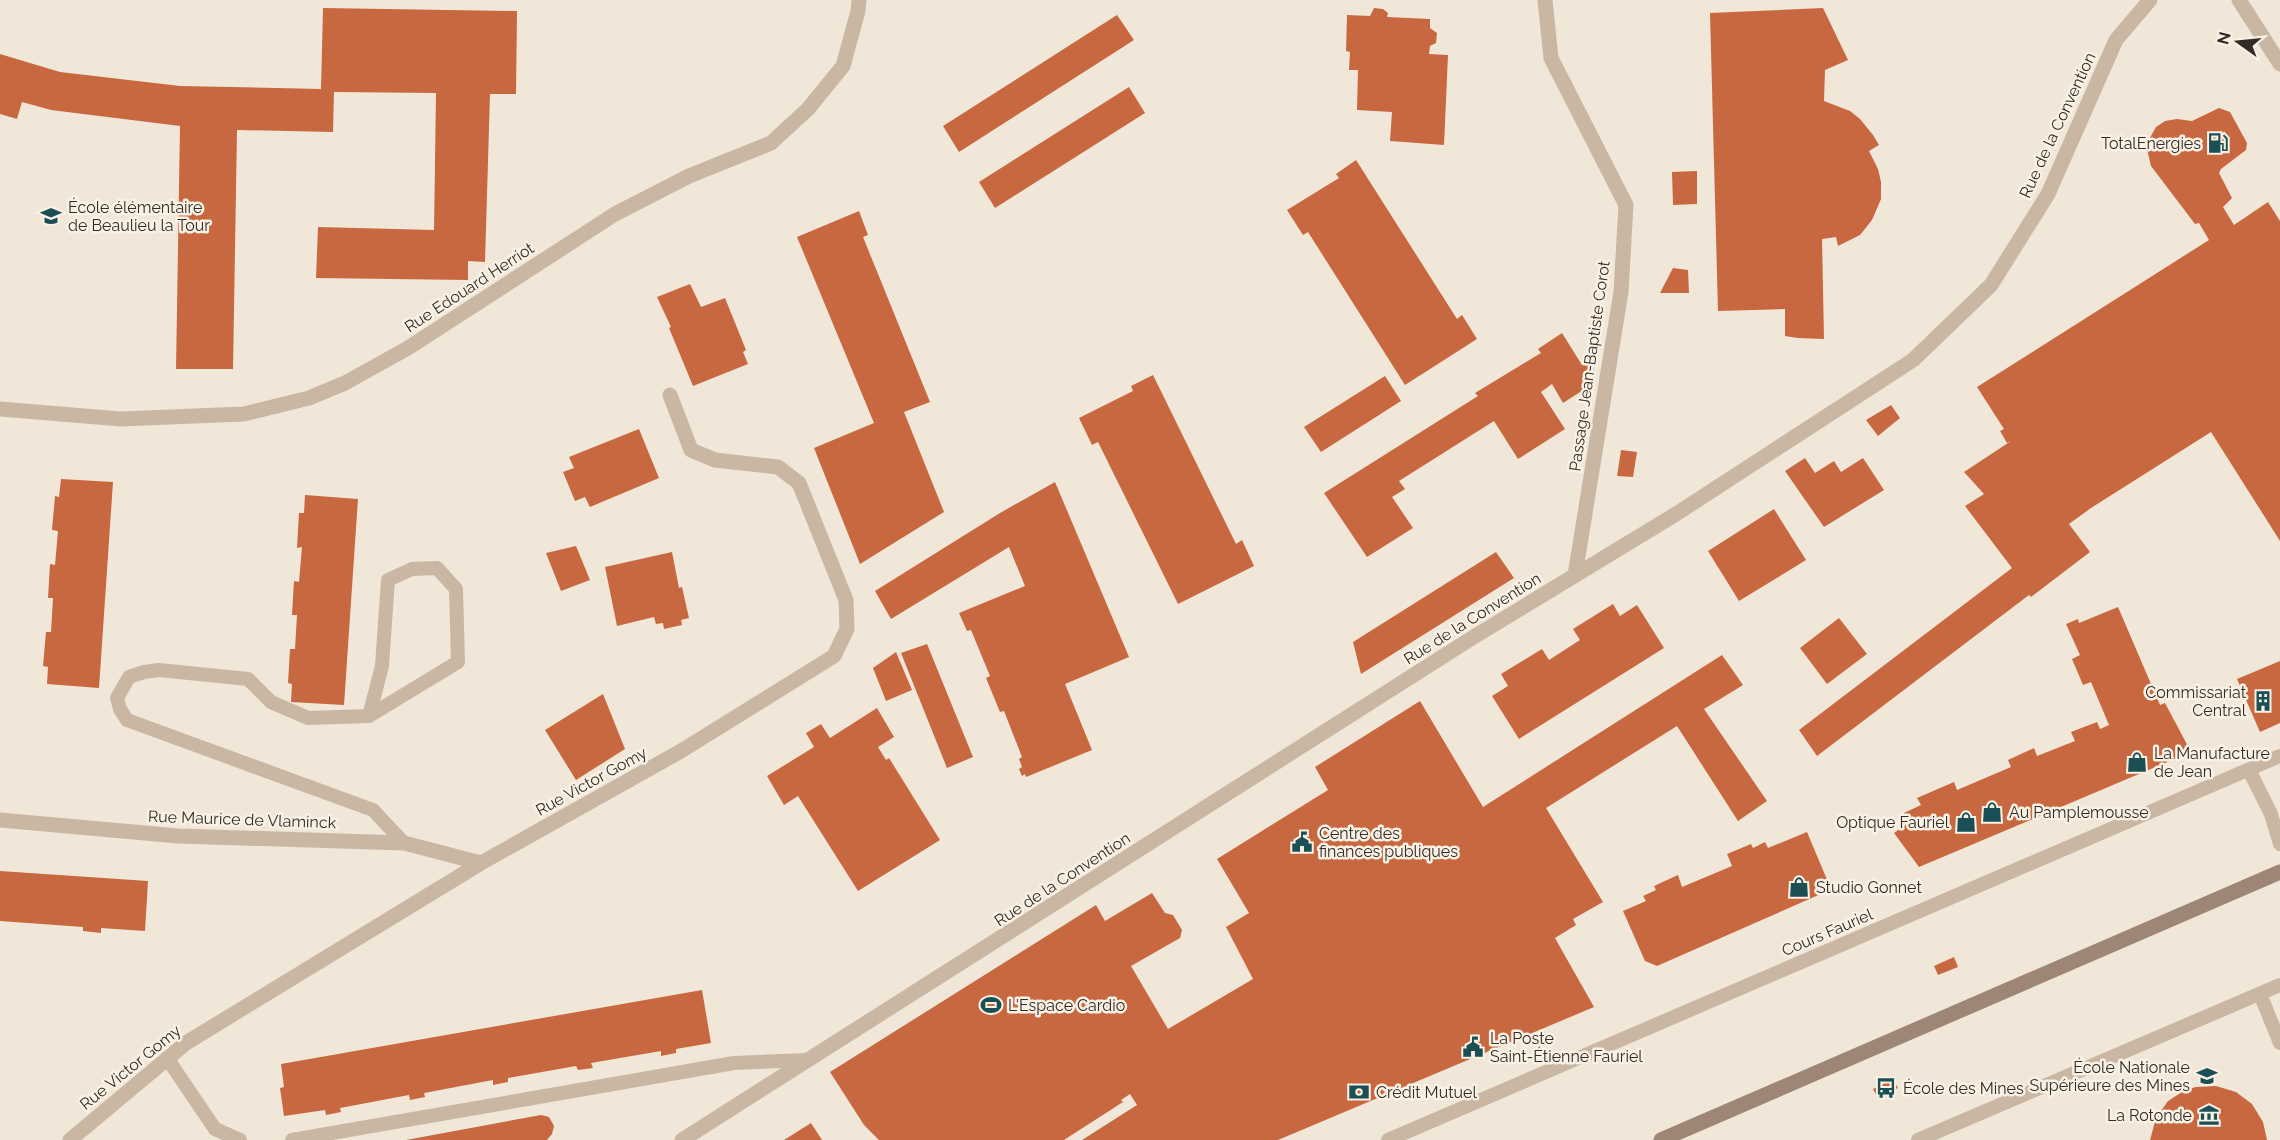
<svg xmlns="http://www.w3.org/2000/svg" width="2280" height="1140" viewBox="0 0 2280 1140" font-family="Raleway,sans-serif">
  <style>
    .building { fill: #c86840 }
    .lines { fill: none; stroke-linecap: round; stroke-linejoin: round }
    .lane { stroke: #c9b7a4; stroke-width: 14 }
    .street { stroke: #c9b7a4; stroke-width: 15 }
    .secondary { stroke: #9d8675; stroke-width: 15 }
    .labels { text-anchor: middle; stroke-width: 5; stroke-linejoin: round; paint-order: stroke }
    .street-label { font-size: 16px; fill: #342b26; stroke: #f9f1e4 }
    .poi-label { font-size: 16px; fill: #342b26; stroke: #f9f1e4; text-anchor: start }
  </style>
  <rect width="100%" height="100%" fill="#f1e7d8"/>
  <path class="building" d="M 323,8 L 517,11 L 516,94 L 490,94 L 485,262 L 468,261 L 468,280 L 316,278 L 318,227 L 434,230 L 436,93 L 334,92 L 333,132 L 237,130 L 233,369 L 176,369 L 180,126 L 51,110 L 22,102 L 17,119 L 0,114 L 0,54 L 60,72 L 180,86 L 321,89 Z
    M 1374,8 L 1383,9 L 1388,13 L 1387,17 L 1430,19 L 1430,28 L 1437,33 L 1436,43 L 1430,46 L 1429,54 L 1448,55 L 1444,145 L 1390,141 L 1392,112 L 1357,110 L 1358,70 L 1349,70 L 1350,52 L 1346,51 L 1347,15 L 1370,16 Z
    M 1823,8 L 1848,60 L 1825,70 L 1824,101 L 1850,111 L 1860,119 L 1873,135 L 1879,145 L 1869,151 L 1878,169 L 1881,182 L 1881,199 L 1872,220 L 1860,235 L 1838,246 L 1836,237 L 1822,239 L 1824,339 L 1798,338 L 1785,336 L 1785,309 L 1718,311 L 1710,13 Z
    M 1117,15 L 1134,40 L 959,152 L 943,126 Z
    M 1129,87 L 1145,113 L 995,208 L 979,182 Z
    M 2219,108 L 2230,112 L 2247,143 L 2246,150 L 2221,169 L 2219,173 L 2232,198 L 2223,207 L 2234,225 L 2268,202 L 2280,221 L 2280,541 L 2211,432 L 2091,508 L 2069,524 L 2090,552 L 2031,597 L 2029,595 L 1817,756 L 1799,730 L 2012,568 L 1965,506 L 1984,494 L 1964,472 L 2011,441 L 2007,443 L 2000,431 L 2004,429 L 1977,387 L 2209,240 L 2199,223 L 2195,224 L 2151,166 L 2146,145 L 2156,127 L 2165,121 L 2177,119 L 2192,121 Z
    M 1356,160 L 1457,319 L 1462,315 L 1477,339 L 1405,385 L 1308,232 L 1303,235 L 1287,210 L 1339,178 L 1336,174 Z
    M 1697,171 L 1697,204 L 1673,205 L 1672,172 Z
    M 859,211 L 868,235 L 863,237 L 930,402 L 904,412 L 944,512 L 860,564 L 814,448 L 874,423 L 797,237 Z
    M 1673,268 L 1688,270 L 1689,293 L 1660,293 Z
    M 690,284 L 701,307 L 725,298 L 746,350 L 743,352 L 748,364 L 693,386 L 669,328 L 671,327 L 657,297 Z
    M 1562,333 L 1582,365 L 1595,358 L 1591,385 L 1563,403 L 1552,384 L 1541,392 L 1565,429 L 1518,459 L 1494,421 L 1399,481 L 1405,489 L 1392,497 L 1413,528 L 1367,557 L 1324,493 L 1478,396 L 1475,393 L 1541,353 L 1538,349 Z
    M 1153,375 L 1236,544 L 1242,540 L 1254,566 L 1178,604 L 1098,442 L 1092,445 L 1079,418 L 1133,391 L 1131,386 Z
    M 1385,376 L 1401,401 L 1321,452 L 1304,427 Z
    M 1891,405 L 1900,418 L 1878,436 L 1866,420 Z
    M 639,429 L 659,478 L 590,507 L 585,497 L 575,501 L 563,472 L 574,468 L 569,457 Z
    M 1621,450 L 1637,452 L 1633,477 L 1617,476 Z
    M 1805,458 L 1815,473 L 1834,461 L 1841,472 L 1863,458 L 1884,490 L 1824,527 L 1785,471 Z
    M 61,479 L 113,482 L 99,688 L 47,684 L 48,667 L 43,666 L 46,632 L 51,632 L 53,598 L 48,598 L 50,564 L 55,565 L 58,531 L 52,530 L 55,496 L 59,497 Z
    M 1055,482 L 1129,657 L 1065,684 L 1092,750 L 1026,777 L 1025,774 L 1022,776 L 1019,769 L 1022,767 L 1019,759 L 1022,757 L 1004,711 L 1000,712 L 986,678 L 990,676 L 971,630 L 967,631 L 959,613 L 1025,586 L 1009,547 L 891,619 L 875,591 L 1000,513 Z
    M 305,495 L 358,499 L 344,705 L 291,702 L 292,684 L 288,683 L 290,649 L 295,649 L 297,615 L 292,615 L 294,581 L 299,582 L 302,547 L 297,548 L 299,513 L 304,513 Z
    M 1774,509 L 1806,560 L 1739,601 L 1708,551 Z
    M 576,546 L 590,580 L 561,591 L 546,553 Z
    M 672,552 L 679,588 L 682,587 L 689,618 L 681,620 L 682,625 L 664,629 L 663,623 L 656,624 L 654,617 L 617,626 L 605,567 Z
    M 1496,552 L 1514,578 L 1361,674 L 1353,642 Z
    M 1613,604 L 1620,616 L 1637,605 L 1664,648 L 1519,739 L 1492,696 L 1508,686 L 1501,674 L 1542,649 L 1549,660 L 1580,640 L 1573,629 Z
    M 2118,607 L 2160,705 L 2165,703 L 2191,752 L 1919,867 L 1894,833 L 1908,823 L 1904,813 L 1921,805 L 1917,798 L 1954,782 L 1957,790 L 2011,767 L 2008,760 L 2034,748 L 2037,756 L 2075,741 L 2071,732 L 2097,722 L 2100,729 L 2109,725 L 2091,682 L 2083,685 L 2072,659 L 2080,655 L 2066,624 L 2078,619 L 2079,623 Z
    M 1839,618 L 1867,654 L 1827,684 L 1800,648 Z
    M 927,644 L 973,757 L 947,768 L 901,653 Z
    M 896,652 L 912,690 L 886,701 L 873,668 Z
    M 1722,655 L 1743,685 L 1704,709 L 1767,801 L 1738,821 L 1677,726 L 1546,808 L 1603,902 L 1573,919 L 1576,925 L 1555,938 L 1594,1007 L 1278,1140 L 1082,1140 L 1137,1105 L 1130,1094 L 1121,1100 L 1123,1102 L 1064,1140 L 879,1140 L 864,1125 L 830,1072 L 1096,905 L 1105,921 L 1152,893 L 1165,913 L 1173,915 L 1182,930 L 1180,938 L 1131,966 L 1168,1029 L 1253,979 L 1226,927 L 1249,913 L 1217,859 L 1328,790 L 1315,767 L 1420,701 L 1483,807 Z
    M 2280,661 L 2280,723 L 2260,732 L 2237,679 Z
    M 603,694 L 625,749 L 576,780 L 545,730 Z
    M 877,708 L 894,737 L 878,747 L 886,760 L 889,758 L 940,840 L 858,891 L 798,796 L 784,805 L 767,776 L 814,747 L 806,733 L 821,724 L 830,738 Z
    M 1807,832 L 1828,882 L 1823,893 L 1657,966 L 1645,961 L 1623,911 L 1646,901 L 1643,896 L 1656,890 L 1654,886 L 1678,875 L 1682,887 L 1732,866 L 1727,854 L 1751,844 L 1753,848 L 1765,842 L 1768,848 Z
    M 0,871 L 148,881 L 145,931 L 101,928 L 101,933 L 83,931 L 83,927 L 0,921 Z
    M 1954,957 L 1958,967 L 1938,975 L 1934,966 Z
    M 702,990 L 711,1043 L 676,1049 L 676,1053 L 661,1056 L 661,1051 L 591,1063 L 593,1068 L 578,1070 L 576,1066 L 508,1078 L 508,1082 L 493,1085 L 493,1080 L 424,1093 L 425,1097 L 410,1100 L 409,1095 L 340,1108 L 341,1112 L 326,1115 L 325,1110 L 284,1116 L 280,1088 L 284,1087 L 281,1064 Z
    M 1893,1079 L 1898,1088 L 1878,1098 L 1873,1089 Z
    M 2216,1086 L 2236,1092 L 2252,1104 L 2263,1122 L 2267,1140 L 2150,1140 L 2156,1118 L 2168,1101 L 2185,1090 L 2196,1087 Z
    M 541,1115 L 549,1117 L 554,1126 L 552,1134 L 547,1140 L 406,1140 Z
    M 811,1123 L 822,1140 L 784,1140 Z"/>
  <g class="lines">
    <path class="lane" d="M 369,716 L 382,666 L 388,580 L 412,569 L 437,568 L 456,589 L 458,662 L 369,716 L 308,718 L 271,702 L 248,679 L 159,670 L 144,672 L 129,677 L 117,698 L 120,709 L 127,720 L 373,810 L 404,843
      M 2249,770 L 2271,814 L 2280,844
      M 2260,994 L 2280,1043
      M 167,1058 L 215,1129 L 240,1140
      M 292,1140 L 734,1063 L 808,1060
      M 1388,1140 L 2280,756
      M 1918,1140 L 2280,985"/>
    <path class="street" d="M 1545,0 L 1551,58 L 1626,205 L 1621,292 L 1575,575
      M 2239,0 L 2280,64
      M 0,409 L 121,419 L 244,414 L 309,398 L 345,383 L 408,348 L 615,214 L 689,176 L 771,143 L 808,109 L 843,66 L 858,11 L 859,0
      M 0,820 L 178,836 L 404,843 L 481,863
      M 70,1140 L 186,1043 L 481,863 L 681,751 L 834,656 L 847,629 L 846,600 L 799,483 L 778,467 L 715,460 L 691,450 L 670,395
      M 682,1140 L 1472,638 L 1676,514 L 1913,360 L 1991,285 L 2048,194 L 2116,40 L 2150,0"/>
    <path class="secondary" d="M 1661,1140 L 2280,872"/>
  </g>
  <defs>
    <g id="fuel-bare" transform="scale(1.62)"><path d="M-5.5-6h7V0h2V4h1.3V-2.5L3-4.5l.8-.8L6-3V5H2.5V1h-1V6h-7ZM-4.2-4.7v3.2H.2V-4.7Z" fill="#1b4f56" stroke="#f9f1e4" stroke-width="2.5" paint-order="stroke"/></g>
    <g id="school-bare" transform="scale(1.62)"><path d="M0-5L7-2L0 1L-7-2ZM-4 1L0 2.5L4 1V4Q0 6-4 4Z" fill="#1b4f56" stroke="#f9f1e4" stroke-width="2.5" paint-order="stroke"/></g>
    <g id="building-bare" transform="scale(1.62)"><path d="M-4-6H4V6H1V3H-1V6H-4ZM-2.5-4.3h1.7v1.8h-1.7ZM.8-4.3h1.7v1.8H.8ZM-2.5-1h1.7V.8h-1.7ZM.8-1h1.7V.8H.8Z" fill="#1b4f56" stroke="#f9f1e4" stroke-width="2.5" paint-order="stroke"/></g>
    <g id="shop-bare" transform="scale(1.62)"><path d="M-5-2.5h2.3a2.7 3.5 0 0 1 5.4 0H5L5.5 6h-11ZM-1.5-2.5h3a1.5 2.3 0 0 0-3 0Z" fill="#1b4f56" stroke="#f9f1e4" stroke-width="2.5" paint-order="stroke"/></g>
    <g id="civic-bare" transform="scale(1.62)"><path d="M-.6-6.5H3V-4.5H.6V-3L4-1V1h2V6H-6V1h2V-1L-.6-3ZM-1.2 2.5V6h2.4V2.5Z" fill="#1b4f56" stroke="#f9f1e4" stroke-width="2.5" paint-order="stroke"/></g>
    <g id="stadium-bare" transform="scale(1.62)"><path d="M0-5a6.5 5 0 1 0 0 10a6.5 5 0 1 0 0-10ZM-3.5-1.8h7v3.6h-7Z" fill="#1b4f56" stroke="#f9f1e4" stroke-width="2.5" paint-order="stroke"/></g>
    <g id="university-bare" transform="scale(1.62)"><path d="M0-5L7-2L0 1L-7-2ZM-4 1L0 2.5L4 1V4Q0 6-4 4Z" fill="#1b4f56" stroke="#f9f1e4" stroke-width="2.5" paint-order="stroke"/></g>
    <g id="bus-bare" transform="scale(1.62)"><path d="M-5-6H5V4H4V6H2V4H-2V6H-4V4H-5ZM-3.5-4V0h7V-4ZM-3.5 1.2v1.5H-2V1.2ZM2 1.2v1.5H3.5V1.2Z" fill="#1b4f56" stroke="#f9f1e4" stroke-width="2.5" paint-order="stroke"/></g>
    <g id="bank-bare" transform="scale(1.62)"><path d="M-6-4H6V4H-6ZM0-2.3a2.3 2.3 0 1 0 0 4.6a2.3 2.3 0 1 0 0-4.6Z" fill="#1b4f56" stroke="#f9f1e4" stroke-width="2.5" paint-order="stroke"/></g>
    <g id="museum-bare" transform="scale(1.62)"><path d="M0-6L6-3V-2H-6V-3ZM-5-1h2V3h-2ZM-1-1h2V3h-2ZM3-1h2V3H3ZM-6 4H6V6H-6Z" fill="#1b4f56" stroke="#f9f1e4" stroke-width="2.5" paint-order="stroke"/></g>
  </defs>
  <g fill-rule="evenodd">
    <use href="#fuel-bare" x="2218" y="143"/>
    <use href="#school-bare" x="51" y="216"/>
    <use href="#building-bare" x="2263" y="701"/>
    <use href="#shop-bare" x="2137" y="762"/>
    <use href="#shop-bare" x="1992" y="812"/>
    <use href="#shop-bare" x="1966" y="822"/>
    <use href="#civic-bare" x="1302" y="842"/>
    <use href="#shop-bare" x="1799" y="887"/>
    <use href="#stadium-bare" x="991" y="1005"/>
    <use href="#civic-bare" x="1473" y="1047"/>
    <use href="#university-bare" x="2207" y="1076"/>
    <use href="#bus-bare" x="1886" y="1088"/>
    <use href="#bank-bare" x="1359" y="1092"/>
    <use href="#museum-bare" x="2209" y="1115"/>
  </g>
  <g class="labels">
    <g class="street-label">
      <text transform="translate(2057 125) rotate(-65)" y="6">Rue de la Convention</text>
      <text transform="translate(469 287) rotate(-33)" y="6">Rue Edouard Herriot</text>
      <text transform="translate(1589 366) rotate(-82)" y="6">Passage Jean-Baptiste Corot</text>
      <text transform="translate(1472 618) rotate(-32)" y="6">Rue de la Convention</text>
      <text transform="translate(591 781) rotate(-29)" y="6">Rue Victor Gomy</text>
      <text transform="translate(242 819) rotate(2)" y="6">Rue Maurice de Vlaminck</text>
      <text transform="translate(1062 879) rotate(-33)" y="6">Rue de la Convention</text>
      <text transform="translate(1827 932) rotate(-23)" y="6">Cours Fauriel</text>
      <text transform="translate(130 1067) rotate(-39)" y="6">Rue Victor Gomy</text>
    </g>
    <g class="poi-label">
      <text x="2201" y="149" text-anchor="end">TotalEnergies</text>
      <text x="68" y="213">École élémentaire<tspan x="68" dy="18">de Beaulieu la Tour</tspan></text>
      <text x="2246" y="698" text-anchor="end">Commissariat<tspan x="2246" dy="18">Central</tspan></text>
      <text x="2154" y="759">La Manufacture<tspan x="2154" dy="18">de Jean</tspan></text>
      <text x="2009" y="818">Au Pamplemousse</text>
      <text x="1949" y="828" text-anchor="end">Optique Fauriel</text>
      <text x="1319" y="839">Centre des<tspan x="1319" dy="18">finances publiques</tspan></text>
      <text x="1816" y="893">Studio Gonnet</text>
      <text x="1008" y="1011">L'Espace Cardio</text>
      <text x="1490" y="1044">La Poste<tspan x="1490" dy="18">Saint-Étienne Fauriel</tspan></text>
      <text x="2190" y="1073" text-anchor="end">École Nationale<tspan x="2190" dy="18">Supérieure des Mines</tspan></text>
      <text x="1903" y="1094">École des Mines</text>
      <text x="1376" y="1098">Crédit Mutuel</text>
      <text x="2192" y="1121" text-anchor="end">La Rotonde</text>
    </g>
  </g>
  <g transform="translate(2238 42) rotate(285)" stroke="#f9f1e4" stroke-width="4.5" paint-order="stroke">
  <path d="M0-4.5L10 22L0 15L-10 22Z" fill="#342b26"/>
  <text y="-9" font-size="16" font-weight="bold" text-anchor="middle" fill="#342b26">N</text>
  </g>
</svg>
